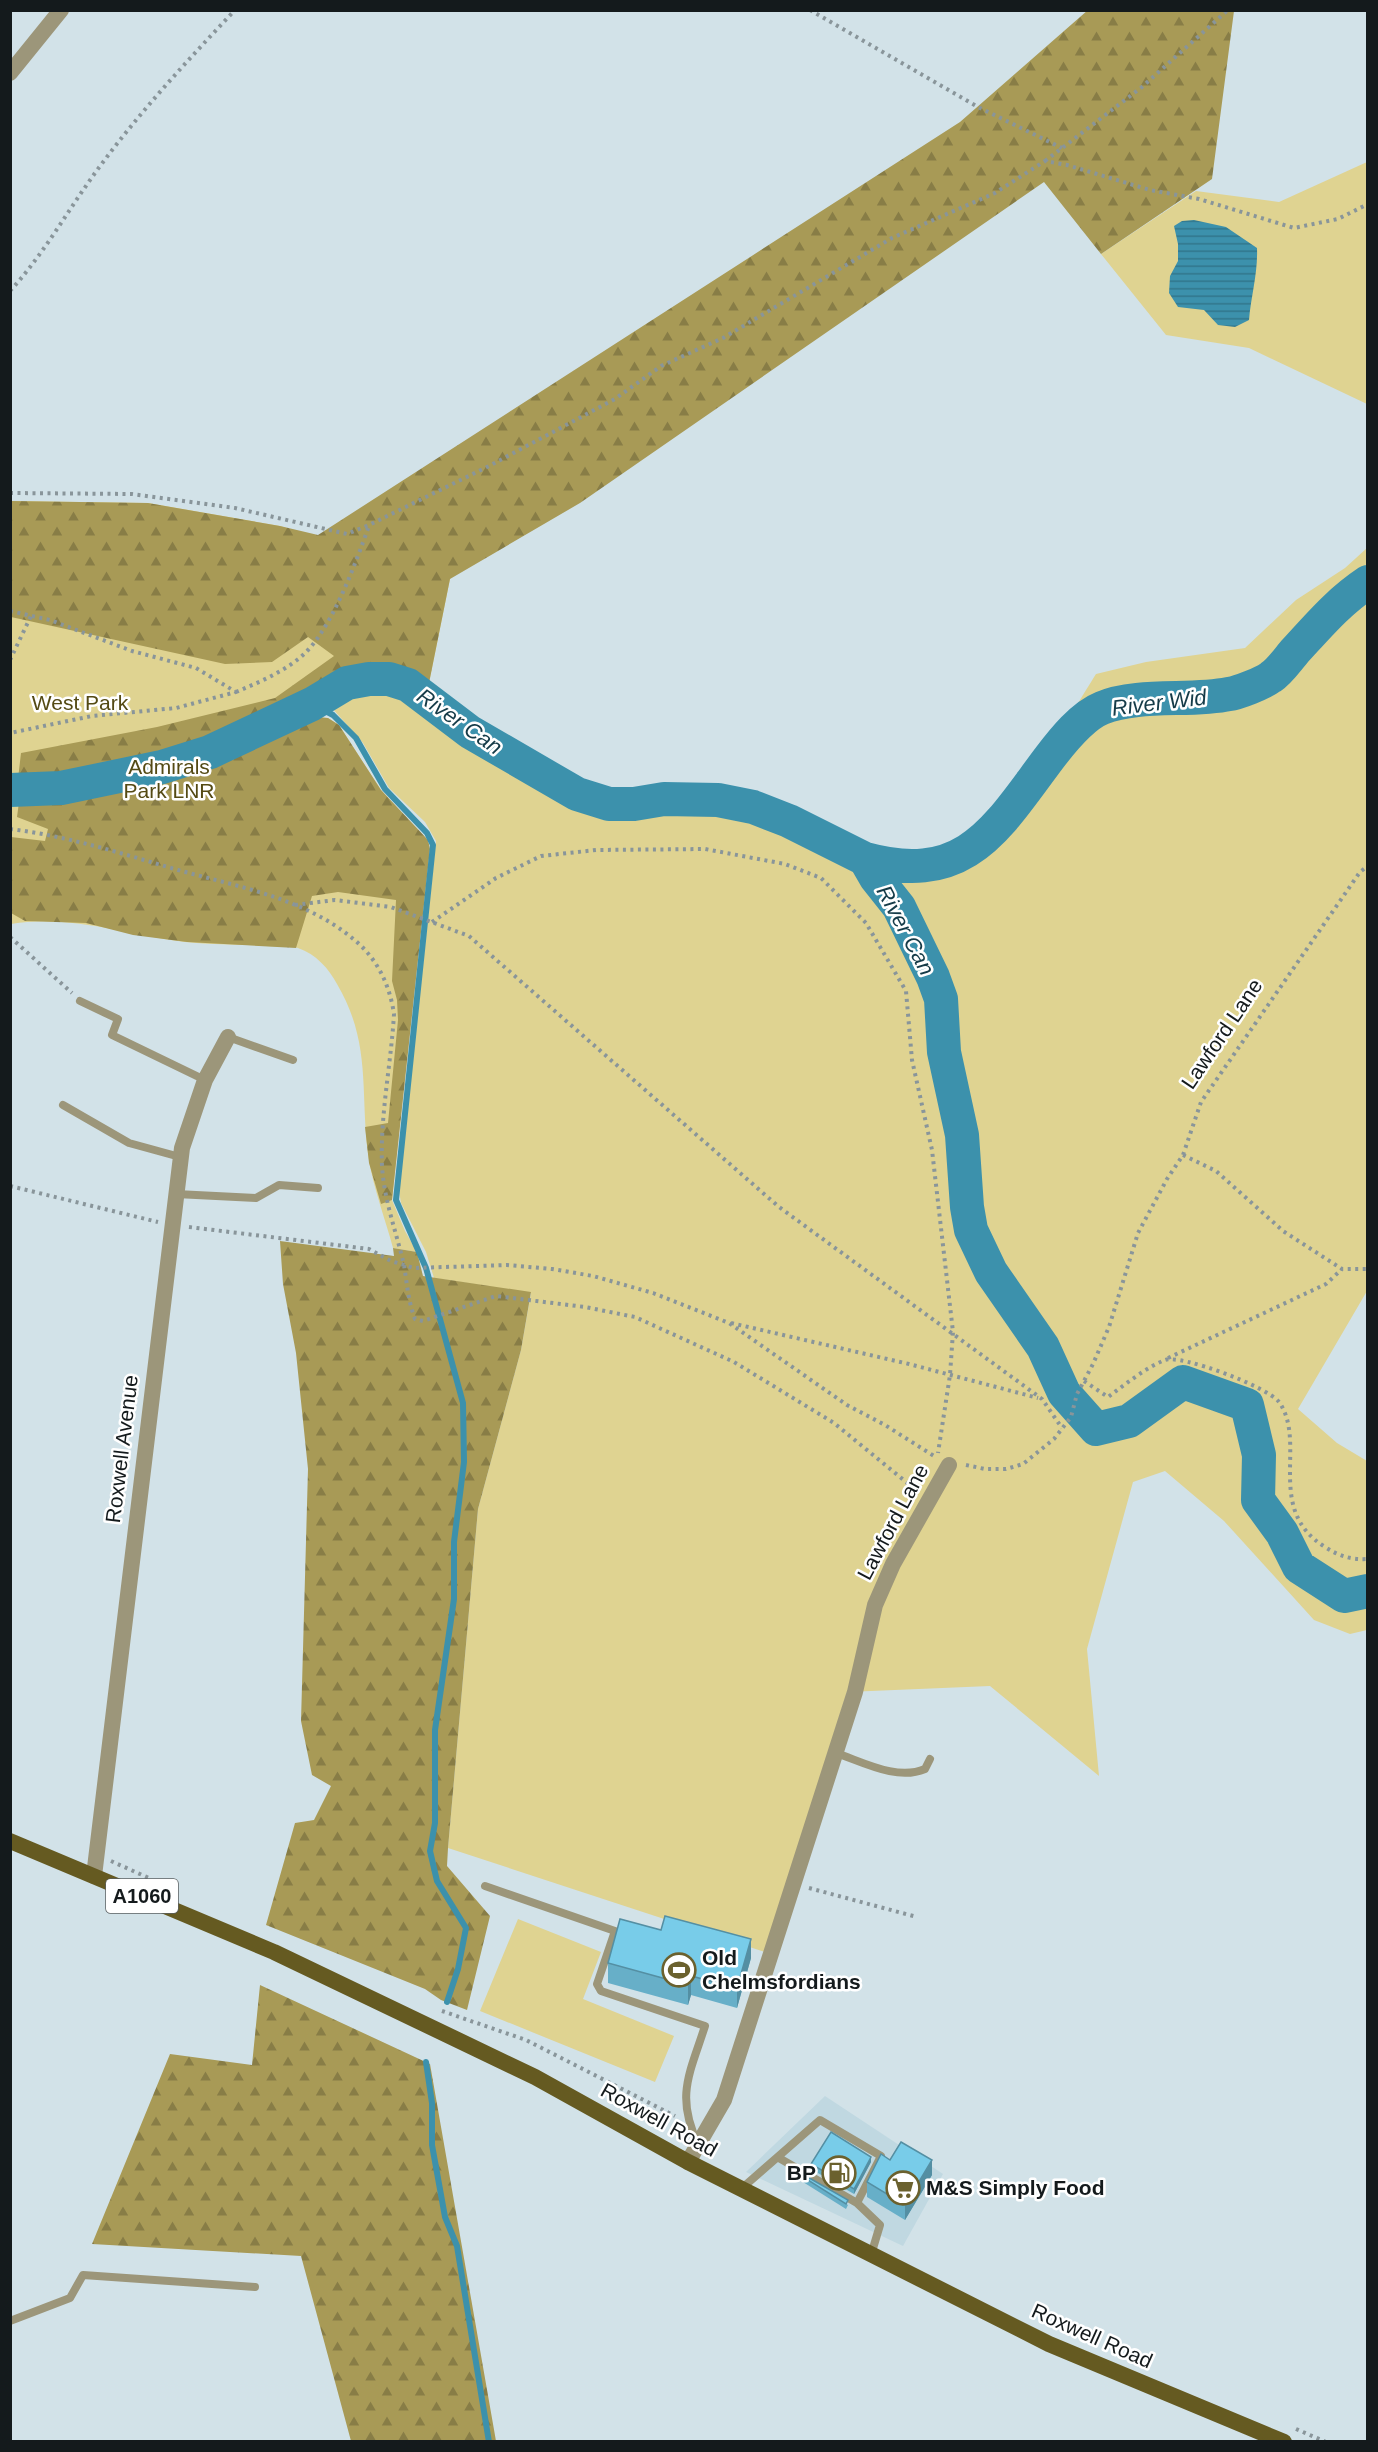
<svg xmlns="http://www.w3.org/2000/svg" width="1378" height="2452" viewBox="0 0 1378 2452" font-family="Arial,sans-serif">
  <style>
    .built { fill: #c0d8e1 }
    .green { fill: #dfd391 }
    .forest { fill: url(#forest-firs) }
    .water { fill: url(#water-rules) }
    .lines { fill: none; stroke-linecap: round; stroke-linejoin: round }
    .stream { stroke: #3c91ac; stroke-width: 6 }
    .river { stroke: #3c91ac; stroke-width: 34 }
    .path { stroke: #89959a; stroke-width: 4; stroke-dasharray: 3 4.5; stroke-linecap: butt }
    .service { stroke: #9c967a; stroke-width: 8 }
    .minor { stroke: #9c967a; stroke-width: 16 }
    .primary { stroke: #655a21; stroke-width: 16 }
    .wall { fill: #67afc8 }
    .shaded-wall { fill: #548fa3 }
    .building { fill: #78cce9; stroke: #548fa3; stroke-width: 1.5 }
    .labels { text-anchor: middle; stroke-width: 5; stroke-linejoin: round; paint-order: stroke }
    .shield { fill: #fff; stroke: #5a5f60; stroke-width: 1.5 }
    .shield-label { font-size: 20px; font-weight: bold; fill: #141a1c }
    .park-label { font-size: 21px; fill: #544a14; stroke: #fff }
    .street-label { font-size: 21px; fill: #141a1c; stroke: #fff }
    .poi-label { font-size: 21px; font-weight: bold; fill: #141a1c; stroke: #fff; text-anchor: start }
    .water-label { font-size: 22px; font-style: italic; fill: #153b48; stroke: #fff }
  </style>
  <defs>
    <pattern id="forest-firs" width="22" height="20" patternUnits="userSpaceOnUse" patternTransform="scale(1.5)"><rect width="22" height="20" fill="#a89a56"/><path d="M5 1l3.5 6h-7zM16 11l3.5 6h-7z" fill="#887d46"/></pattern>
    <pattern id="water-rules" width="6" height="5" patternUnits="userSpaceOnUse" patternTransform="scale(1.5)"><rect width="6" height="5" fill="#3c91ac"/><path d="M0 2.5h6" fill="none" stroke="#31768b"/></pattern>
  </defs>
  <rect width="100%" height="100%" fill="#d2e2e8"/>
  <path class="built" d="M 825,2096 L 943,2174 L 903,2246 L 746,2172 Z"/>
  <path class="green" d="M 1367,162 L 1367,404 L 1249,348 L 1166,335 L 1101,254 L 1196,191 L 1279,202 Z
    M 11,501 L 148,503 L 280,526 L 450,579 L 429,683 C 472,720 518,758 571,779 C 586,785 603,791 619,792 C 651,794 682,786 714,790 C 759,795 798,815 838,834 C 857,843 879,857 901,859 C 919,860 945,851 963,844 C 1004,828 1071,714 1096,674 L 1146,662 L 1245,648 L 1296,600 L 1345,568 L 1367,548 L 1367,1291 L 1298,1409 L 1337,1443 L 1367,1461 L 1367,1630 L 1350,1634 L 1314,1620 L 1224,1521 L 1165,1471 L 1133,1482 L 1087,1649 L 1099,1776 L 990,1686 L 847,1692 L 765,1952 L 448,1848 L 478,1509 L 521,1350 L 531,1293 L 434,1278 L 426,1252 L 401,1203 L 399,1191 L 436,841 L 425,822 L 389,788 L 363,743 L 332,708 L 331,704 C 363,684 384,684 414,705 L 428,683 C 383,651 347,669 306,697 L 316,717 L 328,718 L 339,725 L 381,790 L 429,844 L 392,1200 L 405,1231 L 417,1252 L 393,1248 C 386,1221 373,1187 369,1160 C 359,1095 373,1045 337,984 C 329,969 316,954 298,948 C 289,945 277,947 267,946 C 240,944 212,945 185,942 C 127,935 70,914 11,924 Z
    M 518,1919 L 601,1952 L 583,1999 L 674,2036 L 655,2082 L 480,2011 Z"/>
  <path class="forest" d="M 1088,10 L 1234,11 L 1212,179 L 1101,254 L 1044,182 L 580,503 L 450,579 L 429,683 C 403,665 378,662 347,672 C 325,679 306,698 284,708 C 201,749 111,776 18,779 L 21,753 L 157,727 L 275,698 L 334,656 L 308,637 L 272,662 L 225,664 L 11,617 L 11,501 L 148,503 L 280,526 L 318,535 L 960,122 Z
    M 316,717 L 328,718 L 339,725 L 381,790 L 428,840 L 430,849 L 392,1200 L 381,1204 L 369,1163 L 365,1127 L 388,1123 L 398,1020 L 397,1000 L 392,981 L 396,900 L 338,892 L 312,896 L 296,948 L 187,942 L 133,935 L 86,923 L 25,921 L 11,913 L 11,837 L 45,841 L 48,829 L 17,817 L 19,802 L 34,802 L 79,793 L 217,760 L 256,740 Z
    M 280,1241 L 394,1256 L 393,1248 L 417,1252 L 423,1276 L 531,1292 L 521,1350 L 478,1509 L 448,1848 L 447,1866 L 490,1916 L 467,2010 L 441,2000 L 425,1989 L 266,1925 L 295,1823 L 314,1820 L 331,1786 L 312,1775 L 301,1721 L 308,1469 L 296,1353 L 283,1284 Z
    M 260,1985 L 430,2064 L 496,2441 L 351,2441 L 301,2256 L 92,2244 L 170,2054 L 252,2065 Z"/>
  <path class="water" d="M 1194,220 L 1226,227 L 1257,248 C 1258,273 1251,296 1249,320 L 1235,327 L 1218,325 L 1204,310 L 1178,307 L 1169,293 L 1170,276 L 1178,261 L 1178,244 L 1174,226 L 1182,221 Z"/>
  <g class="lines">
    <path class="stream" d="M 312,704 L 333,715 L 356,738 L 385,789 L 427,833 L 433,845 L 396,1200 L 426,1268 L 463,1403 L 464,1462 L 454,1542 L 454,1599 L 435,1730 L 435,1823 L 430,1851 L 437,1881 L 466,1928 L 458,1969 L 447,2002
      M 426,2062 L 432,2103 L 432,2145 L 445,2217 L 457,2246 L 489,2442"/>
    <path class="river" d="M 10,790 L 61,788 L 162,767 L 210,752 L 312,704 L 347,683 L 369,679 L 389,679 L 408,685 L 470,732 L 577,794 L 609,804 L 634,804 L 664,799 L 718,800 L 753,807 L 789,821 L 865,859 L 876,878 L 899,907 L 933,977 L 941,999 L 944,1052 L 962,1135 L 967,1207 L 971,1230 L 991,1272 L 1043,1347 L 1064,1393 L 1096,1429 L 1129,1421 L 1183,1382 L 1247,1405 L 1259,1455 L 1258,1500 L 1282,1533 L 1299,1567 L 1344,1596 L 1368,1591
      M 865,859 C 967,887 997,827 1050,757 C 1063,740 1082,716 1102,708 C 1138,693 1191,702 1229,694 C 1238,693 1263,683 1271,677 C 1280,671 1288,659 1295,651 C 1319,625 1338,602 1368,582"/>
    <path class="path" d="M 810,10 L 978,107 L 1062,148
      M 1045,161 L 1142,87 L 1228,10
      M 10,291 C 43,255 67,212 95,173 C 137,115 186,62 235,10
      M 10,493 L 132,494 L 235,508 L 347,534 L 369,525 L 489,466 L 615,399 L 661,366 L 723,338 L 892,238 L 995,193 L 1045,161 L 1067,165 L 1150,190 L 1199,199 L 1294,228 L 1338,219 L 1368,204
      M 10,611 L 50,620 L 132,651 L 196,668 L 236,692 L 176,708 L 92,716 L 10,733
      M 10,660 L 31,616
      M 236,692 C 257,683 279,674 297,660 C 330,636 355,564 369,526
      M 10,829 C 68,836 123,854 178,870 C 239,887 309,899 358,943 C 379,962 390,987 394,1014 C 391,1065 380,1115 382,1166 C 384,1200 396,1231 404,1265 C 407,1283 408,1301 415,1319 L 423,1321 L 496,1296 L 585,1307 L 635,1317 L 734,1362 L 834,1423 L 916,1490
      M 295,905 L 335,900 L 391,907 L 469,936 L 779,1207 L 1042,1399 L 1062,1428
      M 432,922 L 496,878 L 541,856 L 596,850 L 705,849 L 785,864 L 821,878 L 866,923 L 906,991 L 912,1060 L 932,1150 L 953,1332 L 950,1375 L 938,1453
      M 10,937 L 72,993
      M 1183,1155 L 1216,1171 L 1283,1231 L 1342,1269 L 1368,1269
      M 10,1186 L 158,1222
      M 189,1227 L 369,1249 L 391,1261 L 414,1268 L 507,1265 L 552,1269 L 593,1276 L 653,1293 L 729,1323 L 847,1405 L 885,1425 L 934,1456
      M 731,1323 L 909,1364 L 1038,1398
      M 1168,1358 L 1326,1284 L 1342,1269
      M 1084,1381 L 1108,1397 C 1126,1384 1145,1368 1165,1360 C 1181,1354 1268,1387 1279,1402 C 1308,1443 1264,1509 1325,1547 C 1339,1556 1351,1560 1368,1559
      M 966,1465 L 985,1469 L 1006,1469 L 1023,1464 L 1054,1439 L 1071,1417 L 1077,1394 L 1093,1364 L 1109,1327 L 1138,1233 L 1167,1179 L 1183,1155 L 1201,1102 L 1360,872 L 1368,866
      M 111,1861 L 151,1879
      M 809,1888 L 917,1917
      M 442,2011 L 526,2040 L 675,2116
      M 1296,2429 L 1326,2442"/>
    <path class="service" d="M 80,1001 L 118,1019 L 112,1035 L 205,1080
      M 228,1037 L 293,1060
      M 63,1105 L 129,1143 L 180,1157
      M 176,1194 L 256,1198 L 279,1185 L 318,1188
      M 836,1753 C 863,1762 897,1781 925,1769 L 930,1759
      M 485,1886 L 615,1931 L 597,1984 L 601,1991 L 705,2026 C 690,2073 675,2096 698,2144
      M 779,2158 L 857,2203
      M 741,2189 L 820,2120 L 881,2156 L 857,2203 L 880,2225 L 871,2255
      M 10,2321 L 70,2298 L 83,2275 L 255,2287"/>
    <path class="minor" d="M 10,73 L 61,10
      M 94,1876 L 182,1148 L 205,1080 L 228,1037
      M 688,2162 L 724,2100 L 855,1692 L 875,1605 L 893,1564 L 949,1465"/>
    <path class="primary" d="M 10,1841 L 274,1952 L 535,2077 L 688,2162 L 1049,2344 L 1284,2442"/>
  </g>
  <path class="wall" d="M 751,1958 L 737,2008 L 691,1995 L 688,2005 L 608,1983 L 608,1963 Z
    M 890,2160 L 932,2175 L 905,2220 L 867,2197 L 867,2182 Z
    M 871,2162 L 854,2194 L 811,2169 L 811,2164 Z
    M 804,2175 L 848,2205 L 846,2209 L 803,2182 L 803,2177 Z"/>
  <path class="shaded-wall" d="M 751,1939 L 751,1958 L 737,2008 L 737,1988 Z
    M 691,1976 L 691,1995 L 688,2005 L 688,1985 Z
    M 871,2157 L 871,2162 L 854,2194 L 854,2189 Z
    M 932,2160 L 932,2175 L 905,2220 L 905,2205 Z"/>
  <path class="building" d="M 665,1916 L 751,1939 L 737,1988 L 691,1976 L 688,1985 L 608,1963 L 620,1919 L 661,1930 Z
    M 831,2132 L 871,2157 L 854,2189 L 811,2164 Z
    M 901,2142 L 932,2160 L 905,2205 L 867,2182 L 881,2154 L 890,2160 Z
    M 804,2175 L 848,2200 L 846,2204 L 803,2177 Z"/>
  <defs>
    <g id="stadium-ring" transform="scale(1.725)"><circle r="9.5" fill="#fff" stroke="#6b612e" stroke-width="1.5"/><path d="M0-5a6.5 5 0 1 0 0 10a6.5 5 0 1 0 0-10ZM-3.5-1.8h7v3.6h-7Z" fill="#6b612e"/></g>
    <g id="fuel-ring" transform="scale(1.725)"><circle r="9.5" fill="#fff" stroke="#6b612e" stroke-width="1.5"/><path d="M-5.5-6h7V0h2V4h1.3V-2.5L3-4.5l.8-.8L6-3V5H2.5V1h-1V6h-7ZM-4.2-4.7v3.2H.2V-4.7Z" fill="#6b612e"/></g>
    <g id="supermarket-ring" transform="scale(1.725)"><circle r="9.5" fill="#fff" stroke="#6b612e" stroke-width="1.5"/><path d="M-6-5.5h2.5l.6 2H6L4.5 2H-2.5L-4.4-4H-6ZM-1.5 3.2a1.3 1.3 0 1 0 .1 0ZM3 3.2a1.3 1.3 0 1 0 .1 0Z" fill="#6b612e"/></g>
  </defs>
  <g fill-rule="evenodd">
    <use href="#stadium-ring" x="679" y="1970"/>
    <use href="#fuel-ring" x="839" y="2173"/>
    <use href="#supermarket-ring" x="903" y="2188"/>
  </g>
  <g class="labels">
    <rect class="shield" x="106" y="1879" width="72" height="34" rx="4.5"/>
    <g class="shield-label">
      <text x="142" y="1903">A1060</text>
    </g>
    <g class="park-label">
      <text x="80" y="710">West Park</text>
      <text x="169" y="774">Admirals<tspan x="169" dy="24">Park LNR</tspan></text>
    </g>
    <g class="street-label">
      <text transform="translate(1222 1034) rotate(-56)" y="7">Lawford Lane</text>
      <text transform="translate(122 1449) rotate(-83)" y="7">Roxwell Avenue</text>
      <text transform="translate(893 1522) rotate(-62)" y="7">Lawford Lane</text>
      <text transform="translate(659 2120) rotate(29)" y="7">Roxwell Road</text>
      <text transform="translate(1092 2336) rotate(24)" y="7">Roxwell Road</text>
    </g>
    <g class="poi-label">
      <text x="702" y="1965">Old<tspan x="702" dy="24">Chelmsfordians</tspan></text>
      <text x="816" y="2180" text-anchor="end">BP</text>
      <text x="926" y="2195">M&amp;S Simply Food</text>
    </g>
    <g class="water-label">
      <text transform="translate(1159 702) rotate(-7)" y="8">River Wid</text>
      <text transform="translate(460 721) rotate(35)" y="8">River Can</text>
      <text transform="translate(906 930) rotate(62)" y="8">River Can</text>
    </g>
  </g>
  <rect width="1378" height="2452" fill="none" stroke="#141a1c" stroke-width="24"/>
</svg>
